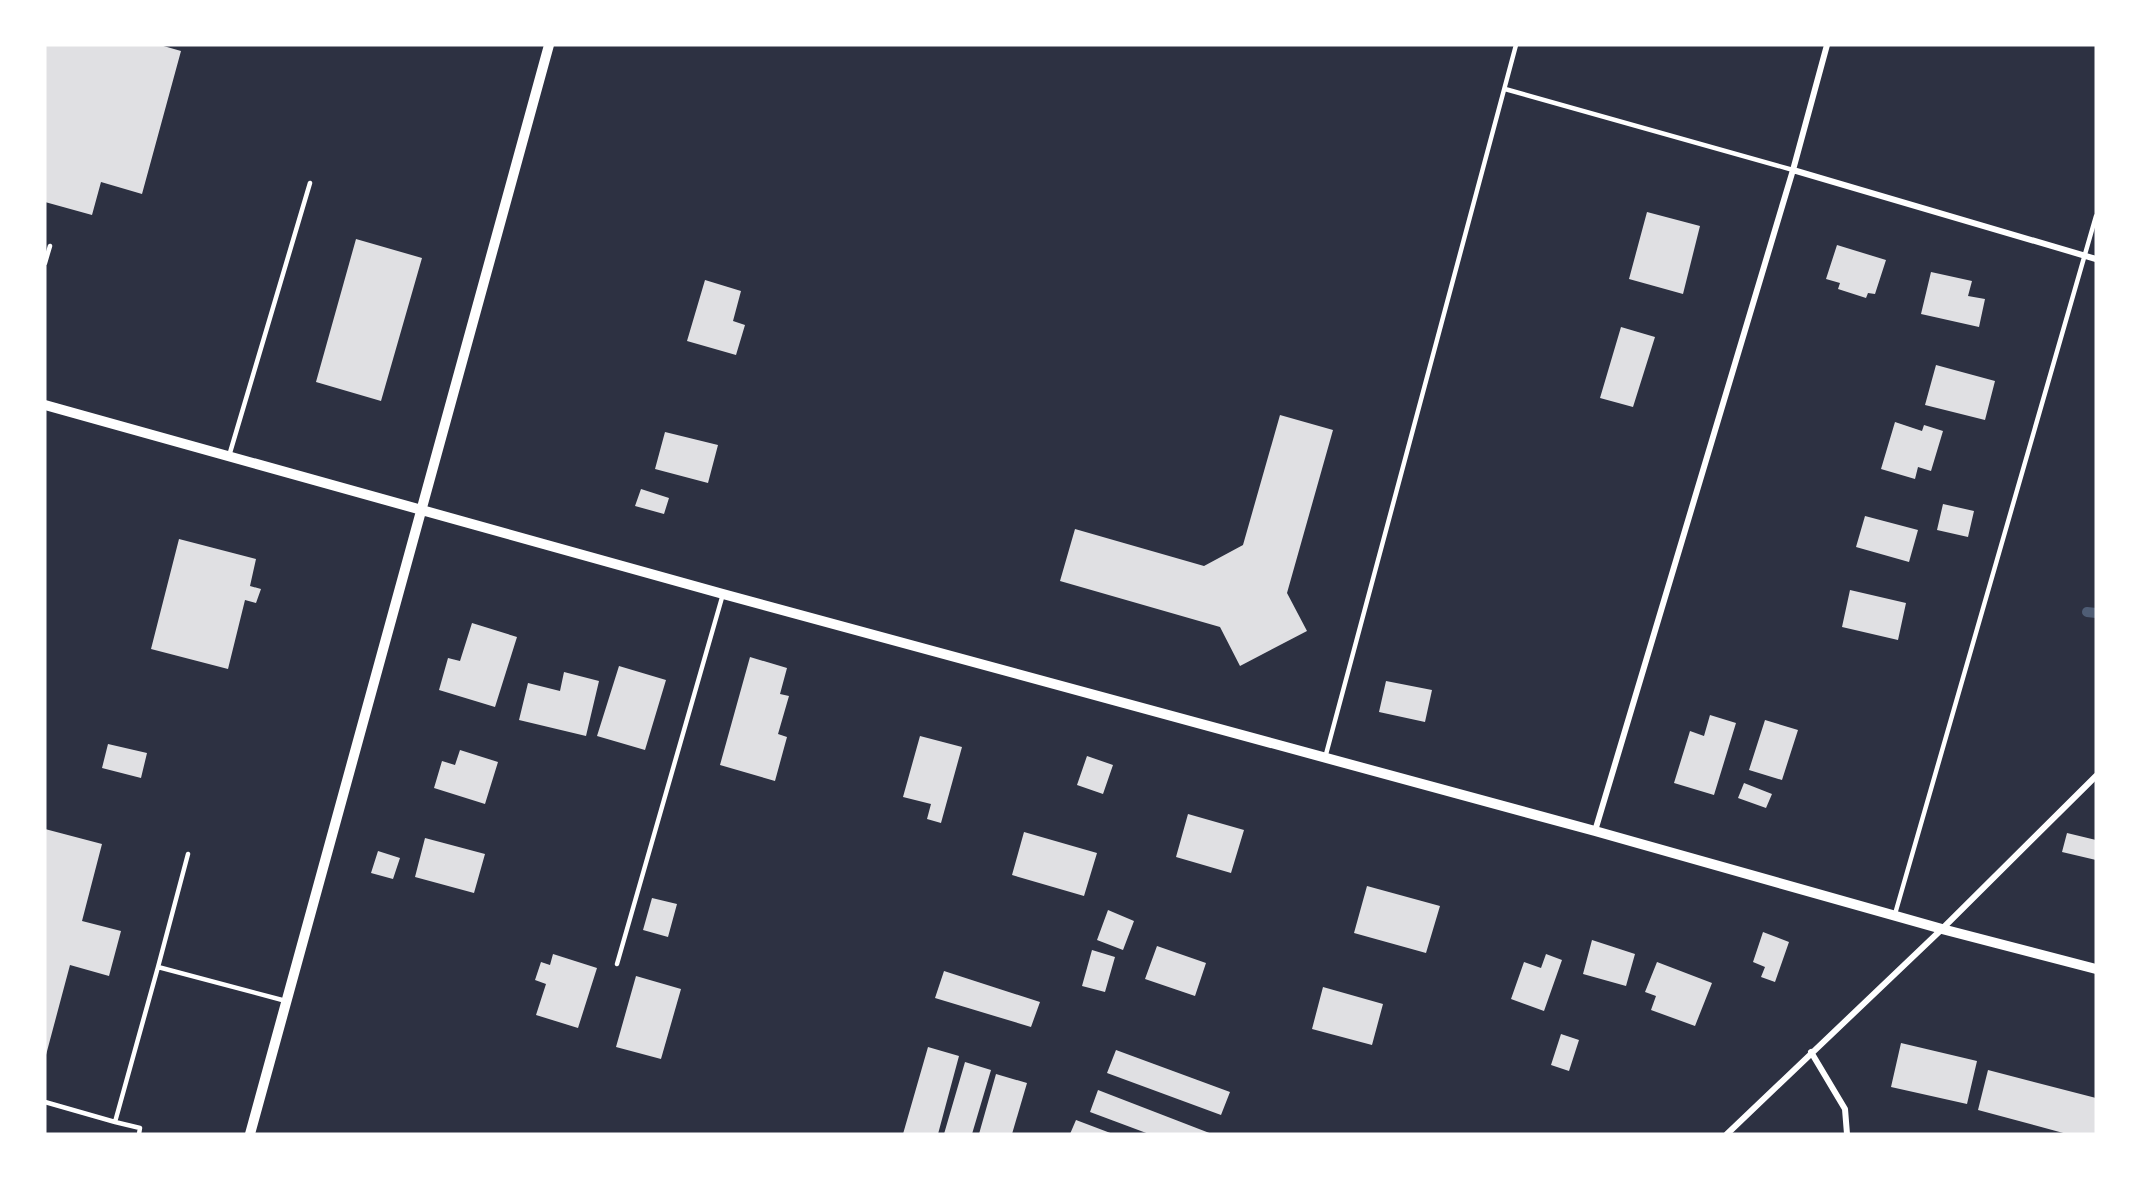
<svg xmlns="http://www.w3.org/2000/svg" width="2141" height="1179" viewBox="0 0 2141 1179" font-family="Arial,sans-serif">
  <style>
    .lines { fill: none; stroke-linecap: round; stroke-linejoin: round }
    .stream { stroke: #4f5d75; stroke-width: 10 }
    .building { fill: #e0e0e3 }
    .service { stroke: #fff; stroke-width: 4.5 }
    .minor { stroke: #fff; stroke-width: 6 }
    .tertiary { stroke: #fff; stroke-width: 10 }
  </style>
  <rect width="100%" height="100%" fill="#2d3142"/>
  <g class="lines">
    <path class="stream" d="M 2087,612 L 2096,613"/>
  </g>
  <path class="building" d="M 45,45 L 160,45 L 181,51 L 142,194 L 101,182 L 92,215 L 45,202 Z
    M 1647,212 L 1700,226 L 1683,294 L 1629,279 Z
    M 356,239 L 422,258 L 381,401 L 316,382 Z
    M 1837,245 L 1886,260 L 1875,294 L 1868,293 L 1866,298 L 1838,289 L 1840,283 L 1826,279 Z
    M 1931,272 L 1972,281 L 1968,296 L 1985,299 L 1979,327 L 1921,314 Z
    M 705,280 L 741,291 L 733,321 L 745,325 L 736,355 L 687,341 Z
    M 1621,327 L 1655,337 L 1633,407 L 1600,398 Z
    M 1936,365 L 1995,381 L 1985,420 L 1925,405 Z
    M 1280,415 L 1333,430 L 1287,593 L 1307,631 L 1240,666 L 1220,627 L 1060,581 L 1075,529 L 1204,566 L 1243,545 Z
    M 1895,422 L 1922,431 L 1924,425 L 1943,431 L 1931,471 L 1918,467 L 1915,479 L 1881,469 Z
    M 665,432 L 718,445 L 708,483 L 655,469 Z
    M 641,489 L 669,498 L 664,514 L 635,506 Z
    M 1943,504 L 1974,511 L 1968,537 L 1937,530 Z
    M 1865,516 L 1918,530 L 1909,562 L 1856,547 Z
    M 179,539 L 256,559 L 250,586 L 261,589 L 256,603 L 245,600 L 228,669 L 151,649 Z
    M 1850,590 L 1906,603 L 1898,640 L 1842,627 Z
    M 472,623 L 517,637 L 495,707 L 439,690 L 448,658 L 460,661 Z
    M 750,657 L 787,668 L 780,694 L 789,696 L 778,734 L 787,737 L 775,781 L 720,765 Z
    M 619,666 L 666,680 L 645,750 L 597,736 Z
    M 564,672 L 599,681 L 586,736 L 519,720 L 528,683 L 560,691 Z
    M 1386,681 L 1432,690 L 1425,722 L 1379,712 Z
    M 1710,715 L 1736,723 L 1714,795 L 1674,783 L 1690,731 L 1704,736 Z
    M 1765,720 L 1798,730 L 1782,780 L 1749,770 Z
    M 920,736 L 962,747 L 941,823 L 927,819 L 931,804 L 903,797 Z
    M 108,744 L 147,753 L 141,778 L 102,768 Z
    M 460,750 L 498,762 L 485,804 L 434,788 L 442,761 L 455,765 Z
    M 1087,756 L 1113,765 L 1103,794 L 1077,785 Z
    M 1744,783 L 1772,794 L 1766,808 L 1738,798 Z
    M 1188,814 L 1244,830 L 1231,873 L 1176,857 Z
    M 45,829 L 102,844 L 82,921 L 121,931 L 109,976 L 70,965 L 46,1055 Z
    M 1024,832 L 1097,853 L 1084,896 L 1012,875 Z
    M 2067,833 L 2096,840 L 2096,860 L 2062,852 Z
    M 425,838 L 485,854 L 474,893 L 415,877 Z
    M 378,851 L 400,858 L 393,879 L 371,873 Z
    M 1367,886 L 1440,906 L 1426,953 L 1354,933 Z
    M 652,898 L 677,904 L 668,937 L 643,930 Z
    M 1108,910 L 1134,921 L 1123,950 L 1097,940 Z
    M 1763,932 L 1789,942 L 1775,982 L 1761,977 L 1765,967 L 1753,962 Z
    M 1592,940 L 1635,954 L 1626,986 L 1583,974 Z
    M 1157,946 L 1206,963 L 1195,996 L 1145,979 Z
    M 1092,950 L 1115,957 L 1105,992 L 1082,986 Z
    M 553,954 L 597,968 L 578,1028 L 536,1015 L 546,984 L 535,980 L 541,962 L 550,965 Z
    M 1546,954 L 1562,960 L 1544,1011 L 1511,999 L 1524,962 L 1541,968 Z
    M 1657,962 L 1712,983 L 1695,1026 L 1651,1010 L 1656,996 L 1645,992 Z
    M 944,971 L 1040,1002 L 1031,1027 L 935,998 Z
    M 636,976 L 681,989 L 661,1059 L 616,1047 Z
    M 1323,987 L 1383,1004 L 1372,1045 L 1312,1029 Z
    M 1561,1034 L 1579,1040 L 1569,1071 L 1551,1065 Z
    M 1901,1043 L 1977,1061 L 1967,1104 L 1891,1087 Z
    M 928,1047 L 959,1056 L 938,1134 L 903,1134 Z
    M 1116,1050 L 1230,1092 L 1221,1115 L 1107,1073 Z
    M 965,1062 L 991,1070 L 972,1134 L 944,1134 Z
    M 1988,1070 L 2096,1098 L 2096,1134 L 2067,1134 L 1978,1110 Z
    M 996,1074 L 1027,1083 L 1012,1134 L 979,1134 Z
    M 1098,1090 L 1212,1134 L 1149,1134 L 1090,1112 Z
    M 1076,1120 L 1113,1134 L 1070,1134 Z"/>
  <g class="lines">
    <path class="service" d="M 1505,89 L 1793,170
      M 45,263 L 50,246
      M 229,456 L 310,183
      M 1325,758 L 1516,45
      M 1895,914 L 2096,216
      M 617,964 L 723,594
      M 158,967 L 188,854
      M 45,1102 L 115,1122
      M 139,1134 L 140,1128 L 115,1122 L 158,967 L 286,1001"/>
    <path class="minor" d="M 1793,170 L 2096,259
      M 1595,831 L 1793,170 L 1827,45
      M 1811,1052 L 1845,1109 L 1847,1134
      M 1727,1134 L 1942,929 L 2096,776"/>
    <path class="tertiary" d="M 45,405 L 723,594 L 1595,831 L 1942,929 L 2096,969
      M 250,1134 L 549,45"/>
  </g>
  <rect width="2141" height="1179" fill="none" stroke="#ffffff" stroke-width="93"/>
</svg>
